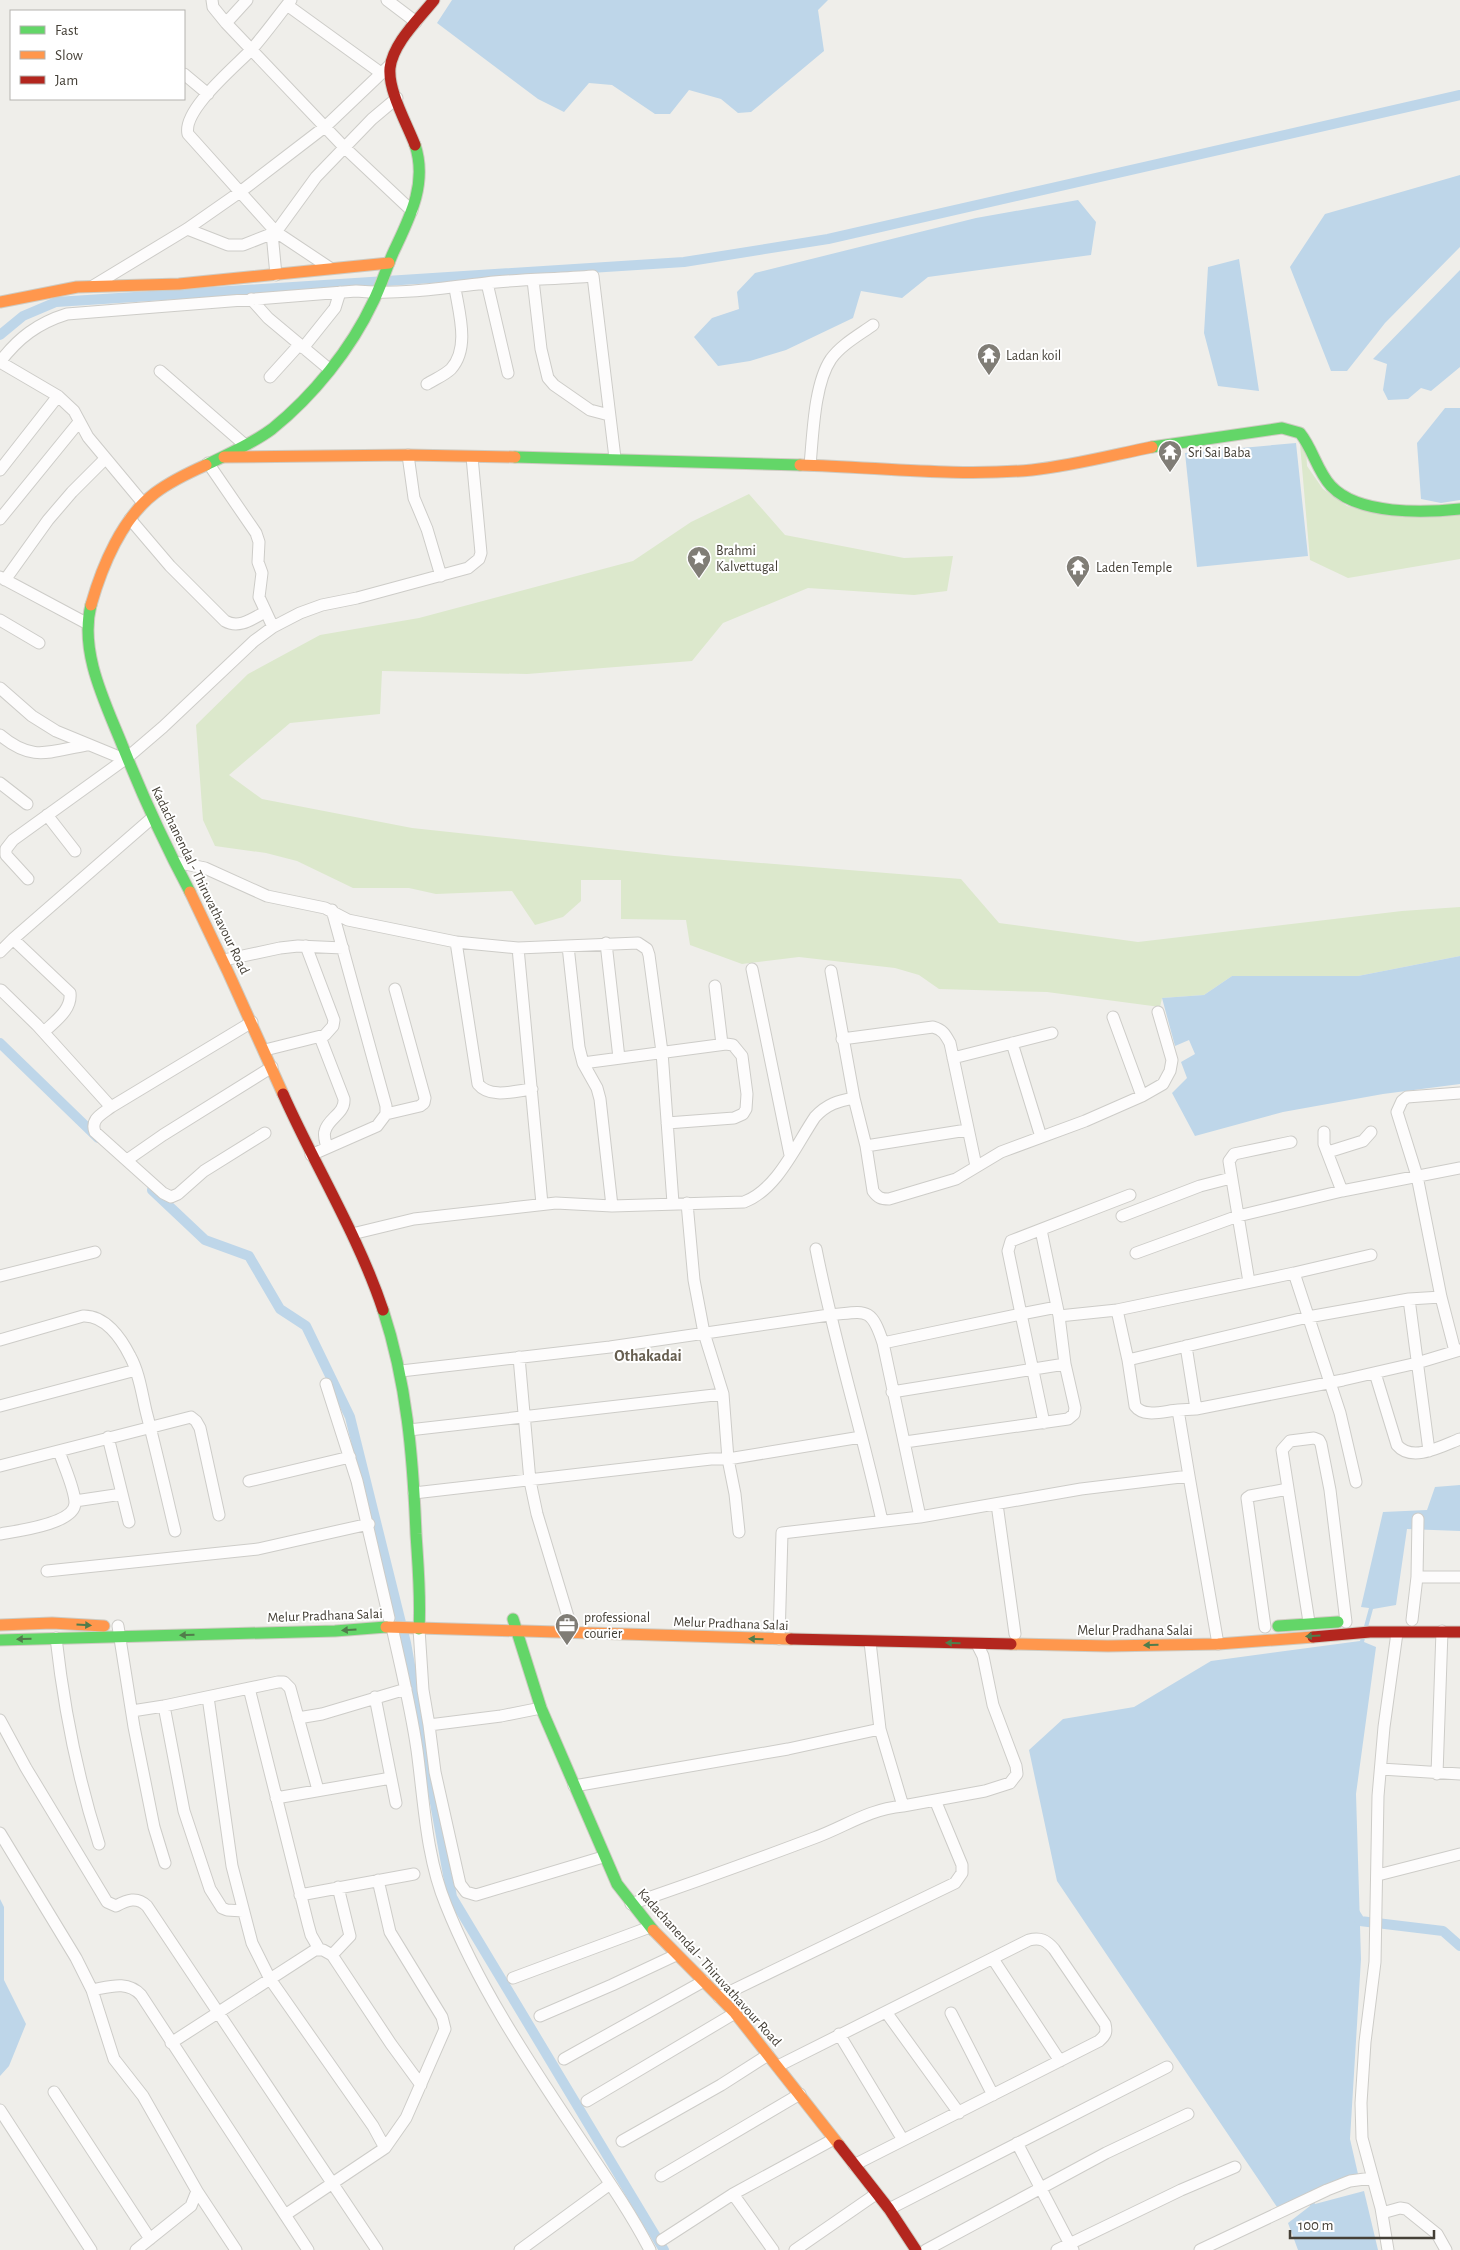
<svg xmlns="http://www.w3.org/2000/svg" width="1460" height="2250" viewBox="0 0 1460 2250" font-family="'Alegreya Sans',sans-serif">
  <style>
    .green { fill: #dce8cc }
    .water { fill: #bed6e9 }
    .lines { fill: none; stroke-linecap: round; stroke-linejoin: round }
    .canal { stroke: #bed6e9; stroke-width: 10 }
    .street-casing { stroke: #cdccc8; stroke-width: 13 }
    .fast-casing { stroke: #cecbc2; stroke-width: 13 }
    .slow-casing { stroke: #cecbc2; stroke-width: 13 }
    .jam-casing { stroke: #cecbc2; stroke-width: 13 }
    .street { stroke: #fdfcfc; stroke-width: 11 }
    .fast { stroke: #63d668; stroke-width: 11 }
    .slow { stroke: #ff974d; stroke-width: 11 }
    .jam { stroke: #b3261e; stroke-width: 11 }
    .oneway { fill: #517c4b }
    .labels { text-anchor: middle; stroke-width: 4; stroke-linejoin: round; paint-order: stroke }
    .poi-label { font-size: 14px; fill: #454037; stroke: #fff; text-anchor: start }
    .street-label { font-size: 14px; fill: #454037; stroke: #fff }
    .quarter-label { font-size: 16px; font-weight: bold; fill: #665e4f; stroke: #fff }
  </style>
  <rect width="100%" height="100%" fill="#efeeea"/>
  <path class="green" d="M 1300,444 L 1306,446 L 1307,466 L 1323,489 L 1347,506 L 1391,516 L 1460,511 L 1460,559 L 1348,578 L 1310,560 Z
    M 749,494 L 785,535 L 904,558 L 953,556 L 947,591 L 914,595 L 808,588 L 723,623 L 692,661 L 527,674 L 382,671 L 380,714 L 290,723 L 229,775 L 262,799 L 412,828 L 674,856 L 961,879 L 999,923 L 1138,942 L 1402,911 L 1460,907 L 1460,956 L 1358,976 L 1232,976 L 1204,995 L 1162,998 L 1160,1007 L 1047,992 L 939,989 L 919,975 L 895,968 L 799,957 L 742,964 L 690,945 L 686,920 L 621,919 L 621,880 L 581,880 L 581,901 L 563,917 L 535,925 L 512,891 L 436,894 L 409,888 L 353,888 L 297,861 L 266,853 L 215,846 L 203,820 L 196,725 L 248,674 L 320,635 L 419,618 L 633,561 L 691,522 Z"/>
  <path class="water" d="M 452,0 L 828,0 L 818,10 L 824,51 L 751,112 L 738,113 L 721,99 L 689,90 L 670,114 L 655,114 L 612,85 L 589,83 L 564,112 L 538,99 L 437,23 Z
    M 1460,175 L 1460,247 L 1385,323 L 1347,371 L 1331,371 L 1290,267 L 1325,214 Z
    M 1078,200 L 1096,222 L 1091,255 L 928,277 L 902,298 L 861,291 L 853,318 L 786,350 L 750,361 L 718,366 L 694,337 L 712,318 L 739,309 L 737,292 L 755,273 L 976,218 Z
    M 1239,259 L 1259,391 L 1218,386 L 1204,333 L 1208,267 Z
    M 1460,270 L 1460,367 L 1431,391 L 1421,388 L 1408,399 L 1388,400 L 1383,390 L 1387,364 L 1373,359 Z
    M 1445,408 L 1460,408 L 1460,500 L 1441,503 L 1421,499 L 1417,443 Z
    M 1296,443 L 1308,556 L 1197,567 L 1185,453 Z
    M 1460,956 L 1460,1084 L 1383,1094 L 1283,1112 L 1195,1136 L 1172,1093 L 1187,1078 L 1181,1062 L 1195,1054 L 1189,1040 L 1175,1046 L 1162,998 L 1204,995 L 1232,976 L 1358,976 Z
    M 1460,1485 L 1460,1531 L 1407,1529 L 1396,1605 L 1373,1609 L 1364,1642 L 1376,1647 L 1356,1794 L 1361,1959 L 1350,2139 L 1358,2174 L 1311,2194 L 1315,2204 L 1364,2191 L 1378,2250 L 1298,2250 L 1288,2223 L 1310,2206 L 1306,2196 L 1277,2207 L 1057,1881 L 1029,1750 L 1063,1719 L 1134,1707 L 1211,1661 L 1360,1641 L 1369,1608 L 1361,1607 L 1383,1512 L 1427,1510 L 1435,1487 Z
    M 0,1899 L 4,1907 L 4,1980 L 26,2024 L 9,2066 L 0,2076 Z"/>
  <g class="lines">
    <path class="canal" d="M 0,335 L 23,316 L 56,302 L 684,262 L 828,239 L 1460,95
      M 0,1043 L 98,1138
      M 152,1190 L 205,1240 L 249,1256 L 280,1309 L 306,1326 L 350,1417 L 406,1643 L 452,1897 L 664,2250
      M 1353,1910 L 1360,1921 L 1443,1931 L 1460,1946"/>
    <g class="street-casing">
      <path id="street" d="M 212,0 L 213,7 L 226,23 L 344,147 L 412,211
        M 291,0 C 278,16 266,33 252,49 C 236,66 182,110 188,134 L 276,232 L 330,268
        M 387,0 L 416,22
        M 287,5 L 381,73
        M 226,23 L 247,0
        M 184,74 L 208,94
        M 187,229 L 228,245 L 243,245 L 276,232 L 316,177 L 372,119 L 397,98
        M 272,233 L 276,275
        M 533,280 L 541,349 L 548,378 L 554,385 L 590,410 L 609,415
        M 487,283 L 508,373
        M 93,286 L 187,229 L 240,192 L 326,126 L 390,65
        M 251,299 L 268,318 L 329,369
        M 303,348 L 335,308 L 340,292
        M 0,362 C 18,338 38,323 67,314 L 356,291 C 399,295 443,288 486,283 C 521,279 558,279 593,276 L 615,458
        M 0,362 L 58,396 L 74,411 L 88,437 L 143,503
        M 160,371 L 245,445
        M 270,377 L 299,345
        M 427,384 C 435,379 445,375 451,369 C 470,348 459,313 455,288
        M 408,455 L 414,498 L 427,529 L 441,576
        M 208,463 L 256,533 L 259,542 L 258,562 L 262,573 L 259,597 L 273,627
        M 810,465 C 813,435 814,384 831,359 C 841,345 859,335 873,325
        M 0,470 L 58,396
        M 0,519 L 79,422
        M 130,519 L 170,566 L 225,621 C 239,629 252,619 265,612
        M 0,577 L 88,624
        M 5,580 L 48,520 L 72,492 L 105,459
        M 0,620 L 39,643
        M 0,688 L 32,716 L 56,731 L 124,759
        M 0,735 C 32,762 48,752 86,745
        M 0,783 L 27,804
        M 47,815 L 75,851
        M 175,862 L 205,868 L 267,896 L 325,908 L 348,920 L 456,942 L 478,1084 C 490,1099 515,1091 532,1089
        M 28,879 L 6,855 L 6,849 L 13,840 L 128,757 L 163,727 L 254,641 L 273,627 L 300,613 L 322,605 L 357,598 L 468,568 L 479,559 L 481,553 L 472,457
        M 13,939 L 152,818
        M 456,942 L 518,948
        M 606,943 L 619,1058
        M 568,946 L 579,1047 L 583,1063 L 726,1044 L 733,1045 L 742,1056 L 747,1094 L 746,1109 L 743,1114 L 734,1118 L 667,1123
        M 0,952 L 13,939 L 70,993 C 72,1010 55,1021 44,1032
        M 224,960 L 280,948 L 298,946 L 343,948
        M 752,969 L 790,1155
        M 715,986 L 722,1044
        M 1,990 L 37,1025 L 111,1107 C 102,1114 90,1119 95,1132 L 163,1193 L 171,1197 L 178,1194 L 204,1171 L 265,1133
        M 1113,1017 L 1142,1096
        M 320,1037 L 344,1099 C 345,1114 328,1118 325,1131 C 323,1136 326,1143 327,1148
        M 842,1039 L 933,1027 C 943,1030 945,1034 950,1043 L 976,1166
        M 1012,1043 L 1041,1137
        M 265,1050 L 325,1035 L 333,1026 L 334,1020 L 306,946
        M 953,1058 L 1052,1033
        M 583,1063 L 597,1088 L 600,1099 L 612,1206
        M 854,1098 L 866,1146 L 873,1191 C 878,1198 881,1199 889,1199 L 956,1179 L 1001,1152 L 1085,1121 L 1142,1096 L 1163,1084 L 1170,1071 L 1172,1060 L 1158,1012
        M 111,1107 L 252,1022
        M 386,1114 L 420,1106 L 424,1103 L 425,1098 L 395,989
        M 1324,1132 L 1324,1144 L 1342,1191
        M 866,1146 L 967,1130
        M 1328,1152 L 1363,1141 L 1371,1132
        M 311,1155 L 377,1126 L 386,1114 L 386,1106 L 332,910
        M 127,1160 L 163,1135 L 272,1067
        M 542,1204 L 518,948 L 638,943 L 647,949 L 649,955 L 662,1052 L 673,1203
        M 1122,1216 L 1200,1186 L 1231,1178
        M 352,1234 L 414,1219 L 556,1203 L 612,1206 L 744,1202 C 777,1190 796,1145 815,1117 C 827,1104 838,1101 854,1098 L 831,971
        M 816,1249 C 834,1341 862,1430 882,1521
        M 1136,1253 L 1238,1216 L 1342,1191 L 1460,1168
        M 1294,1273 L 1340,1413 L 1356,1482
        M 0,1276 L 95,1252
        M 1249,1282 L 1229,1161 L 1234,1154 L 1291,1142
        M 1117,1310 L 1294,1273 L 1371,1255
        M 1059,1316 L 1117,1310 L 1128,1360 L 1135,1406 C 1144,1418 1164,1411 1178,1410 L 1189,1476
        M 0,1340 L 83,1316 C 105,1315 121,1338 130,1356 C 140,1374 142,1396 147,1415 C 157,1454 166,1493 175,1531
        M 883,1343 L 1021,1314 L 1008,1251 L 1011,1241 L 1130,1195
        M 1186,1346 L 1196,1409
        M 1455,1351 L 1441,1297 L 1417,1176 L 1397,1112 L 1402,1101 L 1407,1097 L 1460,1093
        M 519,1357 L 530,1481 L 537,1514 L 569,1620
        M 1128,1360 L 1308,1317 L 1409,1299
        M 401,1371 L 610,1347 L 829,1315 C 865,1312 871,1305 883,1343 L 920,1517 L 782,1533 L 779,1639
        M 1375,1373 L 1397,1445 C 1412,1463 1442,1446 1460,1439
        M 326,1384 L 357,1481 L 389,1618
        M 892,1392 L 1065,1364
        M 723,1394 L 728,1459 L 735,1494 L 739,1532
        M 0,1406 L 136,1370
        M 1178,1410 L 1196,1409 L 1343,1380 L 1417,1363 L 1460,1350
        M 1044,1423 L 1021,1314 L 1057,1307
        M 409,1430 L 723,1394 L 704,1333 L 694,1280 L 687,1203
        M 108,1437 L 129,1522
        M 905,1442 L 1068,1419 L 1074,1414 L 1075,1408 L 1065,1364 L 1059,1316 L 1041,1230
        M 1429,1451 L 1409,1299 L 1441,1297
        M 0,1466 L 191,1417 L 196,1421 L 200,1428 L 219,1515
        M 249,1481 L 350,1457
        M 414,1493 L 711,1459 L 728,1459 L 861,1437
        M 75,1501 L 122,1494
        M 997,1504 L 1015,1634
        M 920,1517 L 1081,1489 L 1189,1476 L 1218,1644
        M 0,1534 C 16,1531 75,1524 75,1503 C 75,1489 63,1464 59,1451
        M 47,1571 L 258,1549 L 369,1524
        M 1417,1577 L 1460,1577
        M 1412,1620 L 1417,1577 L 1418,1519
        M 1309,1622 L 1282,1450 L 1290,1441 L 1314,1438 L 1319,1440 L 1321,1444 L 1330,1490 L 1346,1622
        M 118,1626 L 134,1727 L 154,1827 L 165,1863
        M 392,1627 C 401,1668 411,1708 417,1750 C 424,1801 426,1857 446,1905 C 477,1983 525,2056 571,2125 C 598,2166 627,2206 650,2250
        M 1265,1627 L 1247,1498 L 1250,1496 L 1288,1489
        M 419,1629 L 423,1690 L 429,1725
        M 56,1638 C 64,1709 77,1776 99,1844
        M 870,1642 L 880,1729
        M 249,1688 L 308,1924 L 311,1935 L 319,1949
        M 208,1697 L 232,1866 L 252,1943 L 270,1979 L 373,2126 L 385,2148
        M 375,1697 L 396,1803
        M 164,1706 L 184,1811 L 210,1889 L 222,1908 L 227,1910 L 243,1911
        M 541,1708 L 501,1716 L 429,1725 L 435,1772 L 460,1884 L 466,1892 L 476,1895 L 603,1857
        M 132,1711 L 164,1706 L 278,1682 L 284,1682 L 290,1688 L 318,1790
        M 298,1718 L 322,1714 L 406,1689
        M 0,1720 L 26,1768 L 107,1902 L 116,1906 C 127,1900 137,1896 147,1906 L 377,2250
        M 1381,1769 L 1460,1774
        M 1437,1774 L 1442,1631
        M 574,1786 L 788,1749 L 880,1729 L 903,1806 L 985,1791 L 1010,1783 L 1017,1774 L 1016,1766 L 993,1705 L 983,1656 L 977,1644
        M 276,1798 L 391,1778
        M 0,1833 L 76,1958 L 92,1990 L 114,2059 L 143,2096 L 197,2191 L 191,2206 L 136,2250
        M 1378,1875 L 1460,1854
        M 300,1895 L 414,1874
        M 631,1904 C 692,1883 753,1861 814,1838 C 847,1826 866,1810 903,1806
        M 332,1955 L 350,1936 L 338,1887
        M 993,1959 L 1060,2061
        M 513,1978 L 650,1927
        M 92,1990 C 109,1987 127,1980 141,1995 L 308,2250
        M 719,1997 L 955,1883 L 962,1873 L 962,1865 L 935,1800
        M 886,2012 L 959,2113
        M 951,2013 L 993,2095
        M 540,2016 L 612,1985 L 676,1955
        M 839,2034 L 903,2140
        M 171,2043 L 315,1950 L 323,1950 L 332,1955 L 391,2044 L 421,2085
        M 564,2059 L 704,1981
        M 778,2066 L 1029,1940 C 1040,1937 1046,1940 1054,1949 L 1105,2024 C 1107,2032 1106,2035 1099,2041 L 854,2165
        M 54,2092 L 150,2239
        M 587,2101 L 735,2013
        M 0,2110 L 91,2250
        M 622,2141 L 721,2085 L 768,2055
        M 1017,2143 L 1073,2250
        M 661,2176 L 800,2094
        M 197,2191 L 236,2250
        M 733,2194 L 773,2250
        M 889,2209 L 1167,2067
        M 1382,2213 L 1400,2208 L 1406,2209 L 1437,2234 L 1446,2250
        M 285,2215 L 385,2148 L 406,2118 L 445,2029 L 442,2017 L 390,1932 L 378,1880
        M 662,2240 L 733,2194 L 834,2139
        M 520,2250 L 610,2184
        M 795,2250 L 876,2194
        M 926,2250 L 1106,2153 L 1188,2114
        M 1057,2250 L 1181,2190 L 1235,2167
        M 1200,2250 L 1327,2190 L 1350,2181 L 1372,2178
        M 1388,2250 L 1381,2208 L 1362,2138 L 1361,2103 L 1365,2042 L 1375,1962 L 1378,1796 L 1384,1727 L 1397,1633"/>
    </g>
    <g class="fast-casing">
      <path id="fast" d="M 1152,447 L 1282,428 L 1300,433 C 1313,449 1317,471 1331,486 C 1358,515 1424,513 1460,509
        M 515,457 L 800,465
        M 206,465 C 228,454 252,444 272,429 C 313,396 351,349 373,302 C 381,286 386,269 393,253 C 409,219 428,184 415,145
        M 91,605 C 79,653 106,704 123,747 C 143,797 165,845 190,892
        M 383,1310 C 407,1383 413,1458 416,1534 C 418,1566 421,1597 419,1629
        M 513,1619 L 541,1708 L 617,1884 L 653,1930
        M 1278,1626 L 1338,1622
        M 0,1640 L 335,1631 L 386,1627"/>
    </g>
    <g class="slow-casing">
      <path id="slow" d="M 0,302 L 77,287 L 179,284 L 389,263
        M 224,457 L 408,455 L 515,457
        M 800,465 C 878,467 954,477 1032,470 C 1071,466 1113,455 1152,447
        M 91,605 C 102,566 122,518 155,493 C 171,481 188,473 206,465
        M 190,892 L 228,972 L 283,1094
        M 0,1625 L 52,1623 L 104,1626
        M 386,1627 L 791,1639
        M 1011,1644 L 1108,1646 L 1218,1644 L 1313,1637
        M 653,1930 L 735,2013 L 839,2145"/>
    </g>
    <g class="jam-casing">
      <path id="jam" d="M 415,145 C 407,124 388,91 390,68 C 393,43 419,19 434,0
        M 283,1094 C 315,1166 358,1235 383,1310
        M 1313,1637 L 1370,1632 L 1460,1632
        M 791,1639 L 1011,1644
        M 839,2145 L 889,2209 L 916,2250"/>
    </g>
    <use href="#street" class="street"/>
    <use href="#fast" class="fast"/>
    <use href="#slow" class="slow"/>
    <use href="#jam" class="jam"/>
  </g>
  <defs><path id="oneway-solid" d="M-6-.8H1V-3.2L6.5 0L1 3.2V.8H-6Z" transform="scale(1.25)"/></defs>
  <g class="oneway">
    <use href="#oneway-solid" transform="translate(84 1625) rotate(3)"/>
    <use href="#oneway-solid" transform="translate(349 1630) rotate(176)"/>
    <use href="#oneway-solid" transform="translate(187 1635) rotate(178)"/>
    <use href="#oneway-solid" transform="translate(1313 1636) rotate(176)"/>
    <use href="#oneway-solid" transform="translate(24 1639) rotate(179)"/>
    <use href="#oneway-solid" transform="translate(756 1639) rotate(-178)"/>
    <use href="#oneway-solid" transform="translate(953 1643) rotate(-179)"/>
    <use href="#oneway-solid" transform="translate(1151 1645) rotate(179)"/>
  </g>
  <defs>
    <g id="temple-pin" transform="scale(1.25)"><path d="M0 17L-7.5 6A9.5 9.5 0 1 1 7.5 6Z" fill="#807d76" stroke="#fff"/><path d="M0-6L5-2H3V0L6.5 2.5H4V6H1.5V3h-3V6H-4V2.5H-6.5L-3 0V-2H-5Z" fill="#fff"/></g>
    <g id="sight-pin" transform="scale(1.25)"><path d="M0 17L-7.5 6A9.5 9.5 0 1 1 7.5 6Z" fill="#807d76" stroke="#fff"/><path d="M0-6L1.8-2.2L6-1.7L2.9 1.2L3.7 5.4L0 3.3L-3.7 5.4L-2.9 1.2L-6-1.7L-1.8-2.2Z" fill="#fff"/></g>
    <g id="office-pin" transform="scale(1.25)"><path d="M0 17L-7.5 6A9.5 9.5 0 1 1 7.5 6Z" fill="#807d76" stroke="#fff"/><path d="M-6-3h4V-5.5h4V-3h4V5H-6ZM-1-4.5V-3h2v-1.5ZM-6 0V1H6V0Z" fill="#fff"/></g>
  </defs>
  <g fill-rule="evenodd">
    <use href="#temple-pin" x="989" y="355"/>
    <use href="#temple-pin" x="1170" y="452"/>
    <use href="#sight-pin" x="699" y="558"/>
    <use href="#temple-pin" x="1078" y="567"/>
    <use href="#office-pin" x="567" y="1625"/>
  </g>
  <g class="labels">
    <g class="poi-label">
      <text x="1006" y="360">Ladan koil</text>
      <text x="1188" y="457">Sri Sai Baba</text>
      <text x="716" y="555">Brahmi<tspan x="716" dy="16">Kalvettugal</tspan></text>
      <text x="1096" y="572">Laden Temple</text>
      <text x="584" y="1622">professional<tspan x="584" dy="16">courier</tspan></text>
    </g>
    <g class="street-label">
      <text transform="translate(201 880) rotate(64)" y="5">Kadachanendal - Thiruvathavour Road</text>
      <text transform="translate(325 1615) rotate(-2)" y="5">Melur Pradhana Salai</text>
      <text transform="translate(731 1623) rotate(2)" y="5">Melur Pradhana Salai</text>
      <text x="1135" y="1635">Melur Pradhana Salai</text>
      <text transform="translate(710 1967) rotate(48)" y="5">Kadachanendal - Thiruvathavour Road</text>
    </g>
    <g class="quarter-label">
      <text x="648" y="1361">Othakadai</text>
    </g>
  </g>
  <rect x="10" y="10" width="175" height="90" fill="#ffffff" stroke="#b5b3af"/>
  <rect x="20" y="26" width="25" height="8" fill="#63d668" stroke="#b5b3af"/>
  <text x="55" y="35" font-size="15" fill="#454037">Fast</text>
  <rect x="20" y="51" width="25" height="8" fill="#ff974d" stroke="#b5b3af"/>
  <text x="55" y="60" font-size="15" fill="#454037">Slow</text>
  <rect x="20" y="76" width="25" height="8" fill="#b3261e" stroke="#b5b3af"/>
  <text x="55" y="85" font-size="15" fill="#454037">Jam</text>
  <path d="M1290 2230v8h144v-8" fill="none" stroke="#454037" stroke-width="2.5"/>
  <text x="1298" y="2230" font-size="15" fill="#454037" stroke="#ffffff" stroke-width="4" paint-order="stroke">100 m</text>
</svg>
